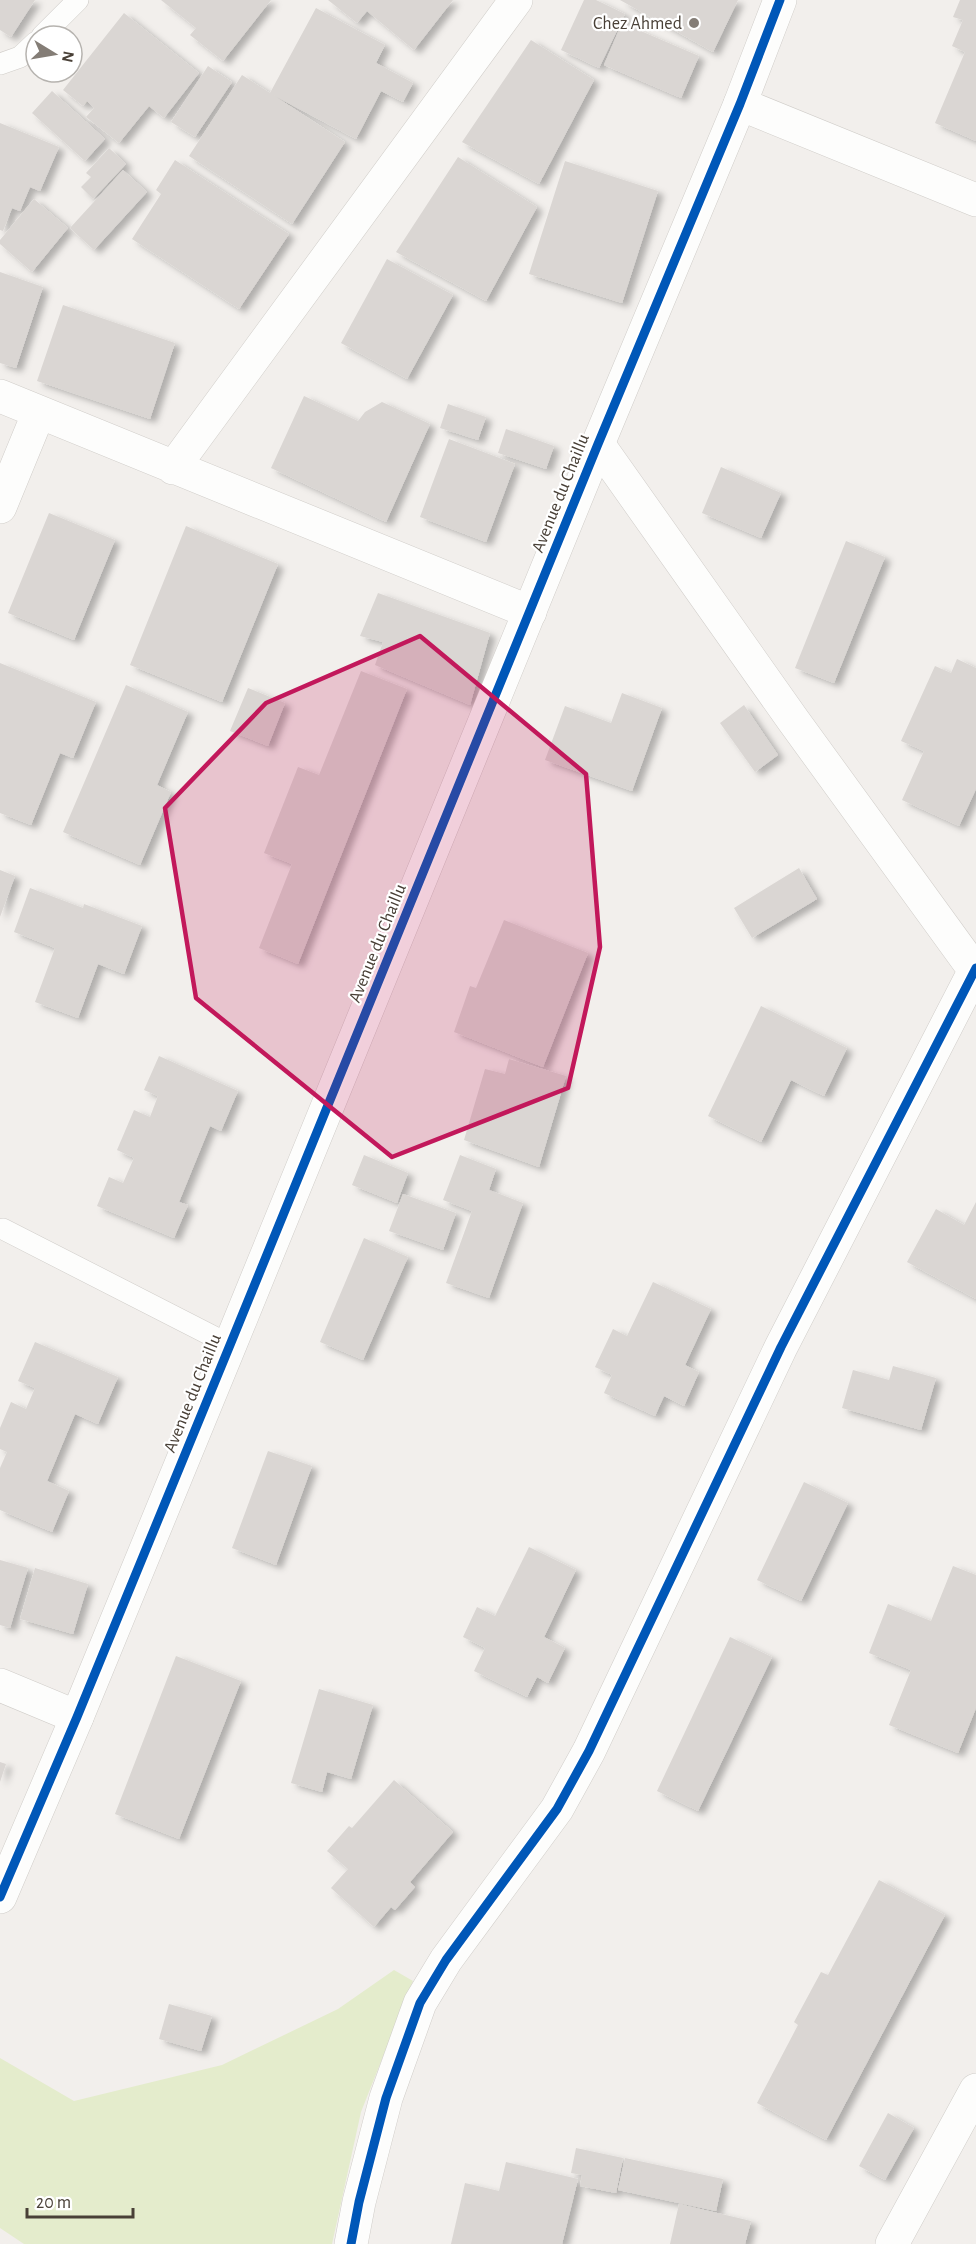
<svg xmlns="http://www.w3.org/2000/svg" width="976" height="2244" viewBox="0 0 976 2244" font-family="'Alegreya Sans',sans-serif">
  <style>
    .green { fill: #e4eccc }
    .building { fill: #dad6d3; filter: url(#shadow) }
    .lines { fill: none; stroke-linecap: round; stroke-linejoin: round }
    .service-casing { stroke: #d0cdc9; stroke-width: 22 }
    .minor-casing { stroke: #d0cdc9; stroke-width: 34 }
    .tertiary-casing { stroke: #d0cdc9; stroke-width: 34 }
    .service { stroke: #fdfdfc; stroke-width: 21 }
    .minor { stroke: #fdfdfc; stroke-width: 33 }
    .tertiary { stroke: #fdfdfc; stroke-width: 33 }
    .cycleway-casing { stroke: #fff; stroke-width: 13 }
    .cycleway { stroke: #0057b8; stroke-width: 9 }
    .marked { fill: #c2185b; fill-opacity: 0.2; stroke: #c2185b; stroke-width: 4.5; stroke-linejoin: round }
    .poi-dot { fill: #847d76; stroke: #fff; stroke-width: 2 }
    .labels { text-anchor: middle; stroke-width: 4.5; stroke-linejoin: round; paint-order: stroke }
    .poi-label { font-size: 18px; fill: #494037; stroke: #fff; text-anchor: end }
    .street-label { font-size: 18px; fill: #494037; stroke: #fff }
  </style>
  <defs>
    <filter id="shadow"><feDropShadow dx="6" dy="4" stdDeviation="3" flood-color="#0004"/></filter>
  </defs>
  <rect width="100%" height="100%" fill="#f2efec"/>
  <path class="green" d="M 394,1970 L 413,1981 L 361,2112 L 332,2244 L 24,2244 L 0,2228 L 0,2058 L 74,2101 L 222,2065 L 338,2009 Z"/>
  <path class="building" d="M 0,0 L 35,0 L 11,37 L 0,30 Z
    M 161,0 L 271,0 L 223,61 L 190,35 L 196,28 Z
    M 328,0 L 453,0 L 414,50 L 367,11 L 357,23 Z
    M 584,0 L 596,0 L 625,14 L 599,68 L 561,50 Z
    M 620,0 L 738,0 L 713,52 Z
    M 960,0 L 976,0 L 976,141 L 935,123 L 965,52 L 952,46 L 963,20 L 953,17 Z
    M 316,8 L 385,45 L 376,63 L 413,83 L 403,102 L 381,91 L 356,139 L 273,95 L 345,142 L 292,224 L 189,156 L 242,75 L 270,93 Z
    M 124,13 L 199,73 L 164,118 L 149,106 L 119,143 L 86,117 L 94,108 L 87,101 L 83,106 L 63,90 Z
    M 622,23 L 699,56 L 681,98 L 604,65 Z
    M 531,40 L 594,80 L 539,184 L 462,142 Z
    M 208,66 L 232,82 L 195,137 L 171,122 Z
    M 52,91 L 105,139 L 85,161 L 32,113 Z
    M 0,123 L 59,147 L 40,191 L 30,187 L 20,211 L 12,208 L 3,231 L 0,230 Z
    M 109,148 L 126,164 L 93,199 L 81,187 L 91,177 L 86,173 Z
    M 458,157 L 537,207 L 486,301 L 396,252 Z
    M 175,160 L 289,234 L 239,309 L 132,239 L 161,194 L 156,190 Z
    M 565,161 L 658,191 L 622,303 L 529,274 Z
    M 123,170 L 147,192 L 94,250 L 70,228 Z
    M 34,199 L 68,228 L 32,272 L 0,244 L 0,240 Z
    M 387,259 L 453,295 L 407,379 L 341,343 Z
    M 0,272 L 43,287 L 16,368 L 0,363 Z
    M 63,305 L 175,343 L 150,419 L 37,381 Z
    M 304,396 L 358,421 L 365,412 L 382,402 L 430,424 L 386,522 L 271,468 Z
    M 448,404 L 486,417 L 478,440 L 440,428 Z
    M 506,429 L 554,446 L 546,469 L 498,453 Z
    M 449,439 L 515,464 L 486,542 L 420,517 Z
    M 721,467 L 781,493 L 761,538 L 702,513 Z
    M 49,513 L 115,540 L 74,640 L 8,613 Z
    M 186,526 L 278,564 L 222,702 L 130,665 Z
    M 846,541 L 885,557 L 834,683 L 795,668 Z
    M 378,593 L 490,633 L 470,705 L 375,665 L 383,642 L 360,636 Z
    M 957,659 L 976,668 L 976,789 L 959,826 L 902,800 L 924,751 L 901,741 L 935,666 L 951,673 Z
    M 0,663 L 96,702 L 73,758 L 60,753 L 31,825 L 0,813 Z
    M 361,671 L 407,689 L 298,964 L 259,948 L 292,864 L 264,853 L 298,767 L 319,775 Z
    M 126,685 L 188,712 L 157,785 L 171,792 L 140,865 L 63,832 Z
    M 248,688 L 285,703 L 268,746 L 230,731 Z
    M 622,693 L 662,708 L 632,791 L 545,760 L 565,706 L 611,723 Z
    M 744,705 L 778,755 L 755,772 L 720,723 Z
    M 799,868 L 817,899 L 752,938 L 734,908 Z
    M 0,870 L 15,876 L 0,917 Z
    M 30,888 L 83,908 L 84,904 L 142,926 L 124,974 L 98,964 L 78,1018 L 35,1002 L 55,948 L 14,932 Z
    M 504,920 L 588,953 L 543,1067 L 454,1032 L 470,986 L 476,988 Z
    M 761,1006 L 847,1048 L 824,1096 L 791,1080 L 761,1142 L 708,1116 Z
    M 159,1056 L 238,1091 L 221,1131 L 210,1126 L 179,1202 L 188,1205 L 174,1238 L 97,1206 L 109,1177 L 123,1183 L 134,1158 L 117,1150 L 134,1110 L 150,1117 L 158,1096 L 144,1090 Z
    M 509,1059 L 566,1076 L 539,1167 L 464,1140 L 485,1069 L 505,1074 Z
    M 364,1155 L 408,1173 L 397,1203 L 352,1185 Z
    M 460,1155 L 496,1169 L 489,1190 L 523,1203 L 489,1298 L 446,1283 L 472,1211 L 443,1200 Z
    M 403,1194 L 456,1213 L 443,1250 L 389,1231 Z
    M 976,1202 L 976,1299 L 907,1262 L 936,1209 L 964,1225 Z
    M 364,1238 L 408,1257 L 363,1360 L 320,1342 Z
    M 653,1282 L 711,1309 L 685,1365 L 699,1372 L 684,1406 L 664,1396 L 655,1416 L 604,1393 L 612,1375 L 595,1367 L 613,1329 L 627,1336 Z
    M 35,1342 L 118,1377 L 98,1424 L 75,1414 L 47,1481 L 69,1491 L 52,1532 L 0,1510 L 0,1468 L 7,1452 L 0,1449 L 0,1428 L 11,1402 L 26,1409 L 35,1388 L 18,1381 Z
    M 893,1366 L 936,1378 L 921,1430 L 842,1408 L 853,1370 L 889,1380 Z
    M 268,1451 L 312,1466 L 276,1565 L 232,1548 Z
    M 804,1482 L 848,1503 L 801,1601 L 757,1580 Z
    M 529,1547 L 576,1570 L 544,1637 L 565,1648 L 548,1683 L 537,1677 L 527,1697 L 474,1671 L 485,1648 L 463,1637 L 477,1607 L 495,1616 Z
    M 0,1560 L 28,1568 L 10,1628 L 0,1625 Z
    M 953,1566 L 976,1575 L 976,1708 L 958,1753 L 889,1725 L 911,1670 L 869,1653 L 888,1604 L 931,1621 Z
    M 35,1568 L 88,1584 L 73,1634 L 20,1619 Z
    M 730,1637 L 772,1657 L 698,1811 L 657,1791 Z
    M 176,1656 L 241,1681 L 179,1839 L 115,1814 Z
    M 319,1689 L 373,1705 L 351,1779 L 327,1772 L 322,1792 L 291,1783 Z
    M 0,1762 L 6,1764 L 0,1782 Z
    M 394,1780 L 453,1832 L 410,1882 L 415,1887 L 395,1910 L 391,1907 L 374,1927 L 331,1888 L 348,1869 L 327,1851 L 349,1826 L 352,1828 Z
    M 879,1880 L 945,1915 L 826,2140 L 757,2103 L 798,2025 L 794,2022 L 821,1972 L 828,1975 Z
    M 169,2004 L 212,2016 L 201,2051 L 159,2039 Z
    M 888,2113 L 914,2128 L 885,2180 L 859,2166 Z
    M 576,2148 L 623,2158 L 616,2193 L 580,2186 L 582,2175 L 571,2173 Z
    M 625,2158 L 723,2179 L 716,2211 L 618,2190 Z
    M 506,2162 L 578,2179 L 562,2244 L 451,2244 L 465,2183 L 499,2191 Z
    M 679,2204 L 751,2221 L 745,2244 L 670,2244 Z"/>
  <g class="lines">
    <g class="service-casing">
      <path id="service" d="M 42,36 L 78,0
        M 0,64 L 20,57 L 36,42
        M 3,1229 L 230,1345"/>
    </g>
    <g class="minor-casing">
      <path id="minor" d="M 740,104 L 976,200
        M 0,396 L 530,612
        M 598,444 L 793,720 L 976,972
        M 173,468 L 516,0
        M 0,507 L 39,412
        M 0,1685 L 77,1717
        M 351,2244 L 359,2202 L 386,2098 L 420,2003 L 446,1960 L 557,1809 L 589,1751 L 781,1347 L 976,968
        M 892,2244 L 976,2090"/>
    </g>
    <g class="tertiary-casing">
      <path id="tertiary" d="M 0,1897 L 77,1717 L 230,1345 L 598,444 L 740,104 L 780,0"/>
    </g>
    <use href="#service" class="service"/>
    <use href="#minor" class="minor"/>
    <use href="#tertiary" class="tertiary"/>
    <g class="cycleway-casing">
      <path id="cycleway" d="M 0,1897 L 77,1717 L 230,1345 L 598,444 L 740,104 L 780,0
        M 351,2244 L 359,2202 L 386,2098 L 420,2003 L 446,1960 L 557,1809 L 589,1751 L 781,1347 L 976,968"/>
    </g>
    <use href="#cycleway" class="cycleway"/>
  </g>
  <path class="marked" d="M 420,636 L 586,774 L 600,947 L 568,1088 L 392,1157 L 196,998 L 165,808 L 266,703 Z"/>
  <circle class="poi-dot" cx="694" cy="23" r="6"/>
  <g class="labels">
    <g class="poi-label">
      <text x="682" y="29">Chez Ahmed</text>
    </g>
    <g class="street-label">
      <text transform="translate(560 493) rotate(-68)" y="6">Avenue du Chaillu</text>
      <text transform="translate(377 943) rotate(-68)" y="6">Avenue du Chaillu</text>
      <text transform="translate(192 1393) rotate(-68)" y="6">Avenue du Chaillu</text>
    </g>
  </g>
  <g transform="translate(54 54) rotate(101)"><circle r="28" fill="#ffffff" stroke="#b6b3af" stroke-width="1.5"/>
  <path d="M0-4.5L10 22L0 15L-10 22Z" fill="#847d76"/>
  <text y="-9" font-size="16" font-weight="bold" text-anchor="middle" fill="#494037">N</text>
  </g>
  <path d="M27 2208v9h106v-9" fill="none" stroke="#494037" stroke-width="3"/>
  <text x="36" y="2208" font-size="18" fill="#494037" stroke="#ffffff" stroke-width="4.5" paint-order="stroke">20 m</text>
</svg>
